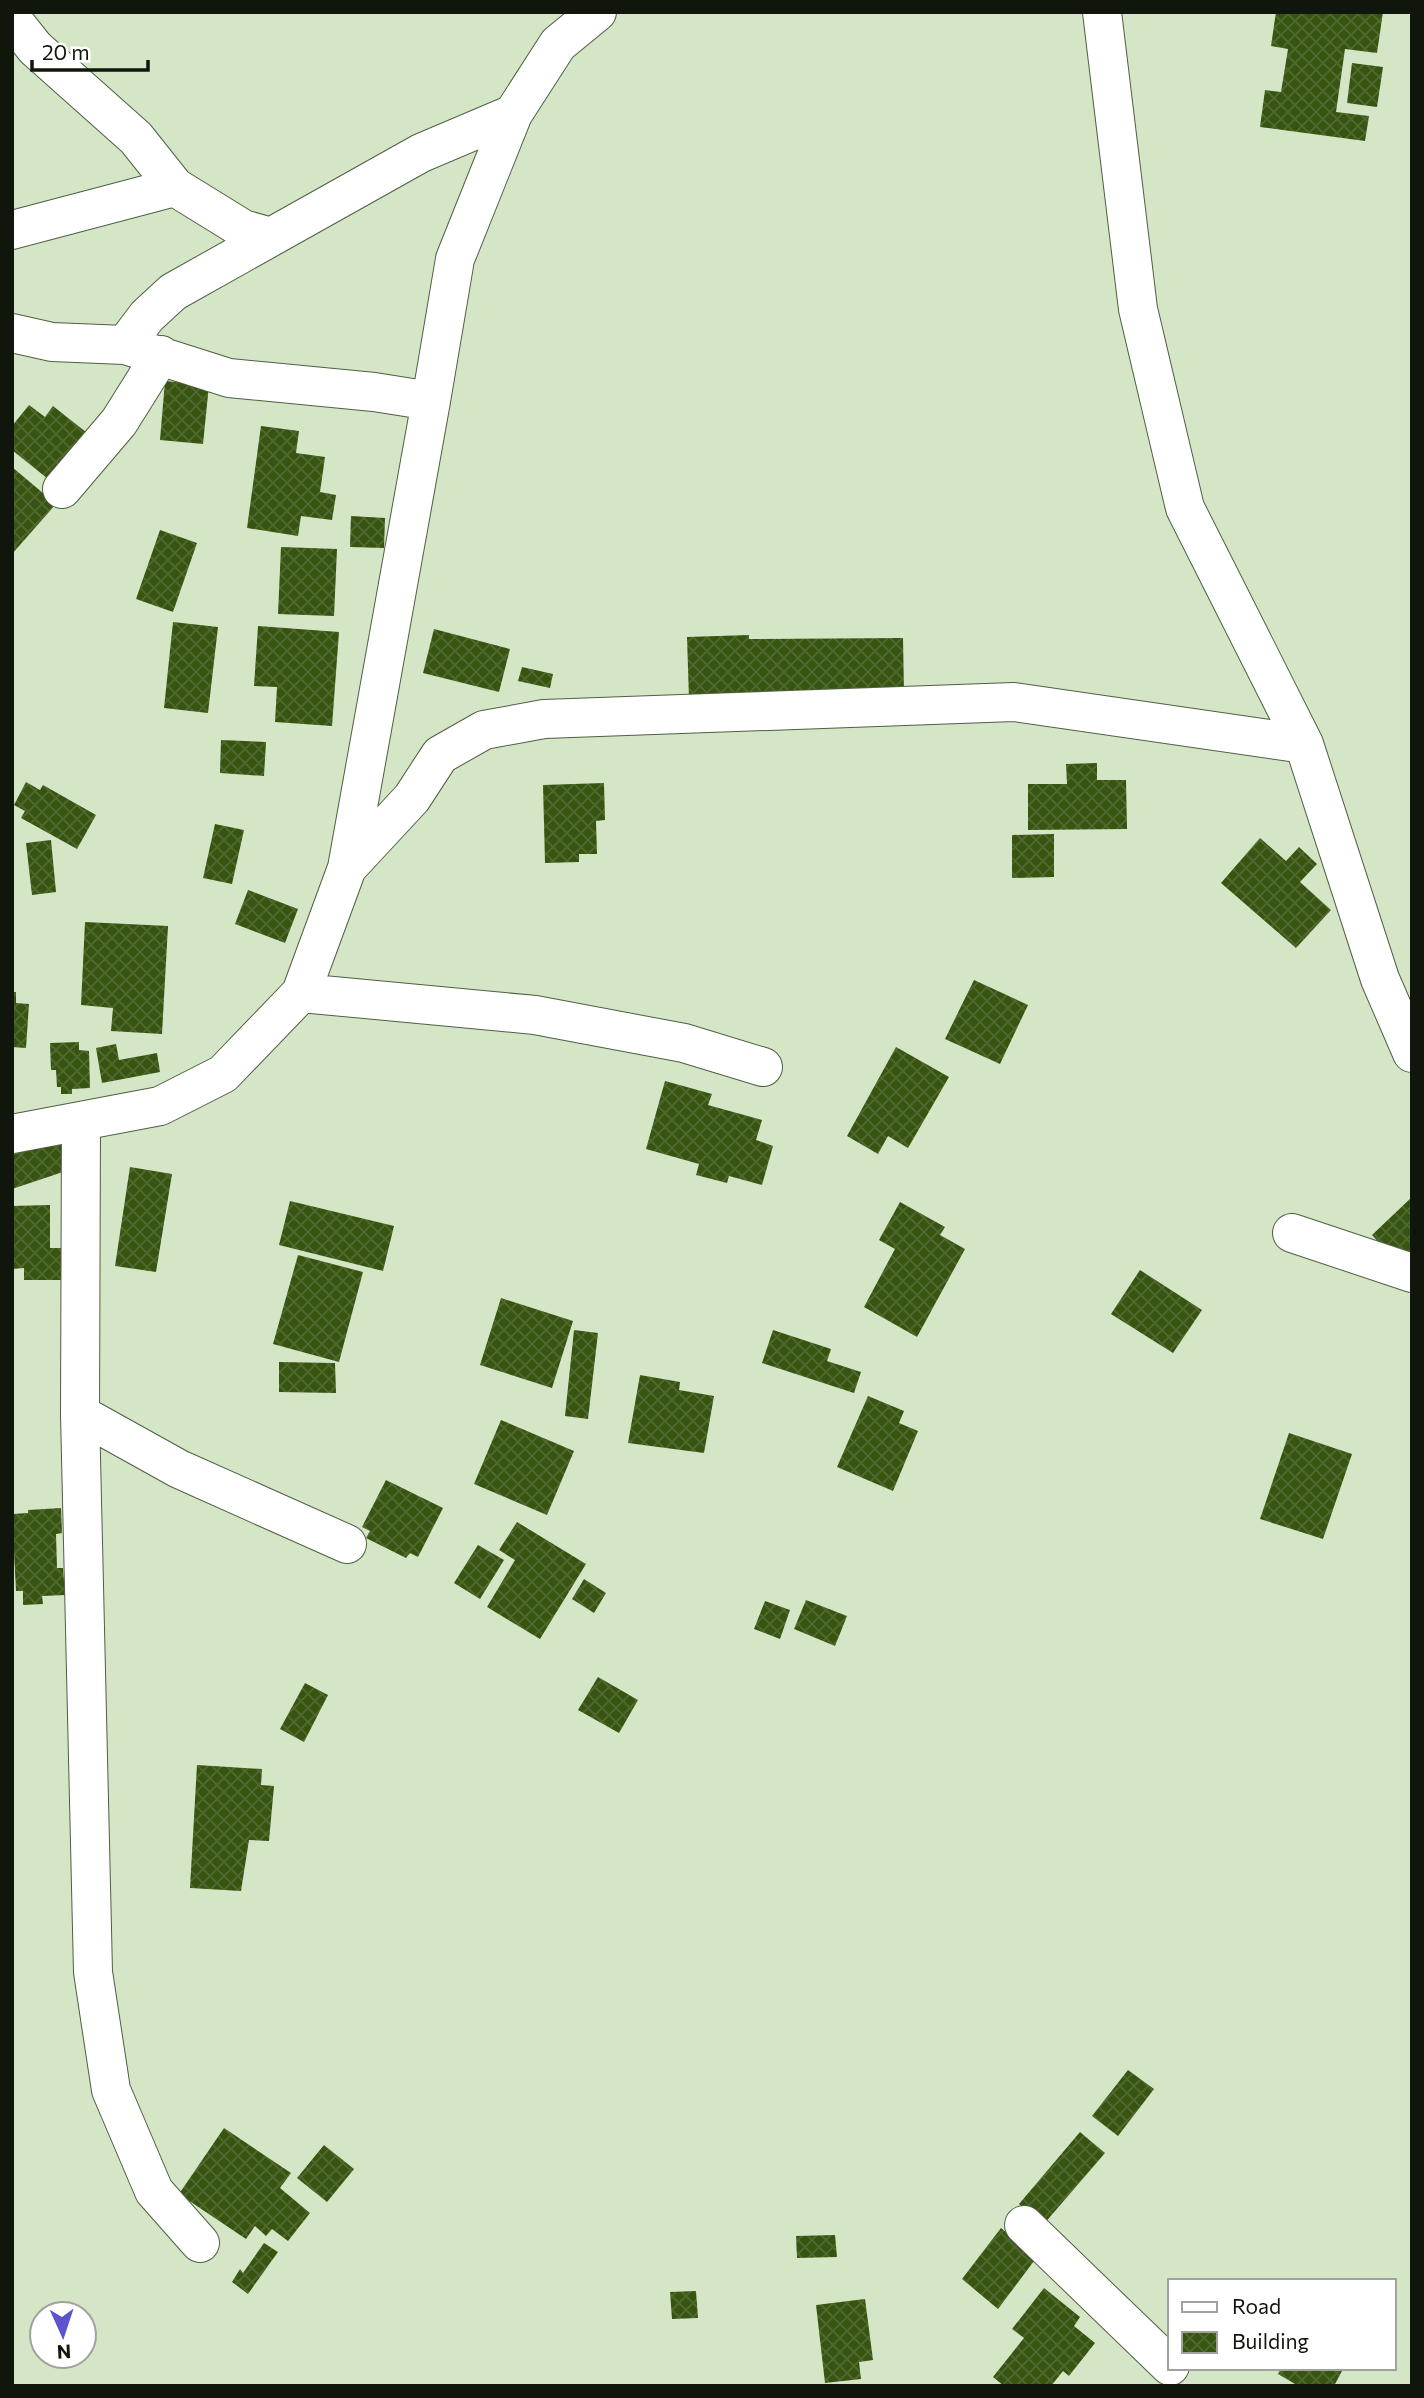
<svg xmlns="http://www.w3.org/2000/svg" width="1424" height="2398" viewBox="0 0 1424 2398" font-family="Commissioner,sans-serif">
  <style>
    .building { fill: url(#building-cross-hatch) }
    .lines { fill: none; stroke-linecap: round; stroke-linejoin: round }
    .minor-casing { stroke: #505f44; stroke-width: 40 }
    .minor { stroke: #fff; stroke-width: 38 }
  </style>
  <defs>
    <pattern id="building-cross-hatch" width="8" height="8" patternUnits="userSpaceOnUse" patternTransform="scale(1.75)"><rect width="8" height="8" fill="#375510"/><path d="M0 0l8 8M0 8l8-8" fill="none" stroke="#516931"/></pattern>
  </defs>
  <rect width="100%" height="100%" fill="#d4e6c6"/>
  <path class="building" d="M 1276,12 L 1383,12 L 1377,53 L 1345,49 L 1336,112 L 1369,116 L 1365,141 L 1260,127 L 1265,90 L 1281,92 L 1288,49 L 1271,46 Z
    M 1352,63 L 1383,67 L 1377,107 L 1347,103 Z
    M 165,381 L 209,385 L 203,444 L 160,440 Z
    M 29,405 L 45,417 L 53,406 L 91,436 L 53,483 L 12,450 L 12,426 Z
    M 261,426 L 299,431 L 296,453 L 325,457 L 320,492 L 336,495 L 332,520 L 301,516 L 298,536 L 247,528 Z
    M 12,467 L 56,504 L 12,554 Z
    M 351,516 L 385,518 L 384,548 L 350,547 Z
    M 160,530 L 197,543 L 173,612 L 136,599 Z
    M 281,547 L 337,549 L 334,616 L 278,614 Z
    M 173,622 L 218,627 L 208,713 L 164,708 Z
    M 258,626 L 339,632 L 332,726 L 275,722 L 277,687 L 254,686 Z
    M 434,629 L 510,649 L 499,692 L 423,673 Z
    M 749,635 L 749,639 L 903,638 L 904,693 L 689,699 L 687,637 Z
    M 522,667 L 553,674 L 550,688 L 518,681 Z
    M 221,740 L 266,742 L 264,776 L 220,773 Z
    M 1097,763 L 1097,780 L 1126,780 L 1127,829 L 1028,830 L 1028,784 L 1067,784 L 1066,764 Z
    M 26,782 L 40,790 L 43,785 L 96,815 L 77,849 L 21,818 L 25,811 L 14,805 Z
    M 604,783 L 605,820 L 596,821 L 597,854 L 579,854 L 579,862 L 545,863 L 543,785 Z
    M 215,824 L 244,830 L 232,884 L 203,878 Z
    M 1054,834 L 1054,877 L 1012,878 L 1012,835 Z
    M 1260,838 L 1286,861 L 1299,847 L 1317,864 L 1300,882 L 1331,910 L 1296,948 L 1221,883 Z
    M 51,840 L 56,892 L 32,895 L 26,843 Z
    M 248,890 L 298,909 L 285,943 L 235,924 Z
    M 85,922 L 168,926 L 162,1034 L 111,1031 L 113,1008 L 81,1005 Z
    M 974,980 L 1028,1005 L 1000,1064 L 945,1039 Z
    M 12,992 L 16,992 L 16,1003 L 29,1004 L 26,1048 L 12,1047 Z
    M 79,1042 L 79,1050 L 89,1051 L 90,1088 L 72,1089 L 72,1094 L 61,1094 L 61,1087 L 57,1087 L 56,1070 L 51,1070 L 50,1043 Z
    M 116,1044 L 119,1060 L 157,1053 L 160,1072 L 102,1083 L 96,1048 Z
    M 896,1047 L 949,1077 L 908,1148 L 888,1136 L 878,1154 L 847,1136 Z
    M 665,1081 L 712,1094 L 708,1105 L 762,1120 L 756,1140 L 773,1146 L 762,1185 L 729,1176 L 727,1183 L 696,1175 L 699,1164 L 646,1149 Z
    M 61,1138 L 72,1169 L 12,1189 L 12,1155 Z
    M 130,1167 L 172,1174 L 156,1272 L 115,1266 Z
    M 1412,1197 L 1412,1257 L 1399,1264 L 1372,1235 Z
    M 290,1201 L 394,1226 L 383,1271 L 279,1245 Z
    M 900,1202 L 945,1227 L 940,1235 L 965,1249 L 917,1337 L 864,1307 L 895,1249 L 879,1240 Z
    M 50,1205 L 50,1248 L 61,1248 L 61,1280 L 24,1280 L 24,1268 L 12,1269 L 12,1206 Z
    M 298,1255 L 363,1272 L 339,1362 L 273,1344 Z
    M 1140,1270 L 1202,1310 L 1173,1353 L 1111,1314 Z
    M 501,1298 L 573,1321 L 552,1388 L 480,1365 Z
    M 574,1330 L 598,1333 L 588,1419 L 565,1416 Z
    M 773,1330 L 831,1349 L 827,1361 L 861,1372 L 854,1393 L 762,1363 Z
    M 279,1362 L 335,1363 L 336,1393 L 279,1392 Z
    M 640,1375 L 680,1382 L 679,1390 L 714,1396 L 704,1453 L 628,1443 Z
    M 868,1396 L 904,1411 L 899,1423 L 918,1431 L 893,1491 L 837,1467 Z
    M 501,1420 L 574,1451 L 547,1515 L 474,1484 Z
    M 1289,1433 L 1352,1454 L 1323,1539 L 1260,1519 Z
    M 386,1480 L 443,1508 L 418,1557 L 410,1553 L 406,1558 L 366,1538 L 370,1531 L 362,1527 Z
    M 61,1508 L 62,1533 L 56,1534 L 57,1568 L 63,1568 L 65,1595 L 42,1596 L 43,1604 L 23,1605 L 23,1591 L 16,1591 L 12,1514 L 28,1513 L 28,1510 Z
    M 517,1522 L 586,1564 L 540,1639 L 487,1607 L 515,1560 L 499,1550 Z
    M 478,1545 L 504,1560 L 480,1599 L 454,1583 Z
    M 584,1579 L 606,1593 L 594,1613 L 572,1599 Z
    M 806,1600 L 847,1616 L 835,1646 L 794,1629 Z
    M 765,1601 L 790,1610 L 780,1639 L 754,1629 Z
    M 598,1677 L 638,1700 L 619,1733 L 578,1710 Z
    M 305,1683 L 328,1695 L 304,1742 L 280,1729 Z
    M 197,1765 L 262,1769 L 261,1785 L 274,1786 L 269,1841 L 249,1840 L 241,1891 L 190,1888 Z
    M 1128,2070 L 1154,2089 L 1118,2136 L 1092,2116 Z
    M 224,2128 L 291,2173 L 280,2188 L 310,2213 L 288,2241 L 272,2229 L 266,2236 L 255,2226 L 246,2239 L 179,2194 Z
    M 1080,2132 L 1105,2153 L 1043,2225 L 1019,2204 Z
    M 324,2145 L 354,2169 L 327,2202 L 297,2178 Z
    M 1001,2228 L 1037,2257 L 998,2309 L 962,2279 Z
    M 835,2235 L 837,2257 L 797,2258 L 796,2236 Z
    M 264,2243 L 278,2252 L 248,2294 L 232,2282 L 240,2269 L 243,2273 Z
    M 1044,2288 L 1080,2317 L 1074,2326 L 1095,2343 L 1069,2376 L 1063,2371 L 1051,2386 L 1004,2386 L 993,2377 L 1024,2338 L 1012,2329 Z
    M 696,2291 L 698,2318 L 672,2319 L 670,2292 Z
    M 865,2299 L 873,2360 L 859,2362 L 861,2379 L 825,2383 L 816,2305 Z
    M 1281,2368 L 1337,2368 L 1342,2371 L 1334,2386 L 1294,2386 L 1295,2384 L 1278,2374 Z"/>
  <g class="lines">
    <g class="minor-casing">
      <path id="minor" d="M 1102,12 L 1138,309 L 1185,508 L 1304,744 L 1380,979 L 1412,1053
        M 12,19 L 35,48 L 136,138 L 175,187
        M 12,230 L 175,187 L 243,229 L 271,237 L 421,153 L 513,114
        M 12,333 L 52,342 L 125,345 L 229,378 L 374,392 L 431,401
        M 125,345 L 147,316 L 173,292 L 271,237
        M 62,489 L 119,422 L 161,355
        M 347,868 L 412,798 L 440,755 L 484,730 L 544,719 L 1014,702 L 1304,744
        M 301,993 L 535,1015 L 684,1043 L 763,1067
        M 81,1122 L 80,1414 L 93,1972 L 111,2090 L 154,2191 L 200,2243
        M 12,1134 L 160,1106 L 223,1074 L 301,993 L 347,868 L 431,401 L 455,259 L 513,114 L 558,44 L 597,12
        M 1292,1233 L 1412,1273
        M 80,1414 L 179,1469 L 347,1544
        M 1024,2225 L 1170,2366"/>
    </g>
    <use href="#minor" class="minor"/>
  </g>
  <rect width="1424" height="2398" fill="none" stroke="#10160b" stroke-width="28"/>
  <rect x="1168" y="2279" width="228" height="91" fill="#ffffff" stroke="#9fa29d" stroke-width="2"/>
  <rect x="1182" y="2302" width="35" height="10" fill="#ffffff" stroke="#9fa29d" stroke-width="2"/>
  <text x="1232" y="2314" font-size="21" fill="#10160b">Road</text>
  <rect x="1182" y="2332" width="35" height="21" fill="url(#building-cross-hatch)" stroke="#9fa29d" stroke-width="2"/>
  <text x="1232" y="2349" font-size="21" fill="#10160b">Building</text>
  <g transform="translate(63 2335) rotate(177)"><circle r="33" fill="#ffffff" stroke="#9fa29d" stroke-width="2"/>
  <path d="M0-5L12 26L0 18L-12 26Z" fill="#5d54cc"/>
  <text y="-10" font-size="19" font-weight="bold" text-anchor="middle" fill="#10160b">N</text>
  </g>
  <path d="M32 60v10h116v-10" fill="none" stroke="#10160b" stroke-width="3.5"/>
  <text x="42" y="60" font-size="21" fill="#10160b" stroke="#ffffff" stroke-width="5" paint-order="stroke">20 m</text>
</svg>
